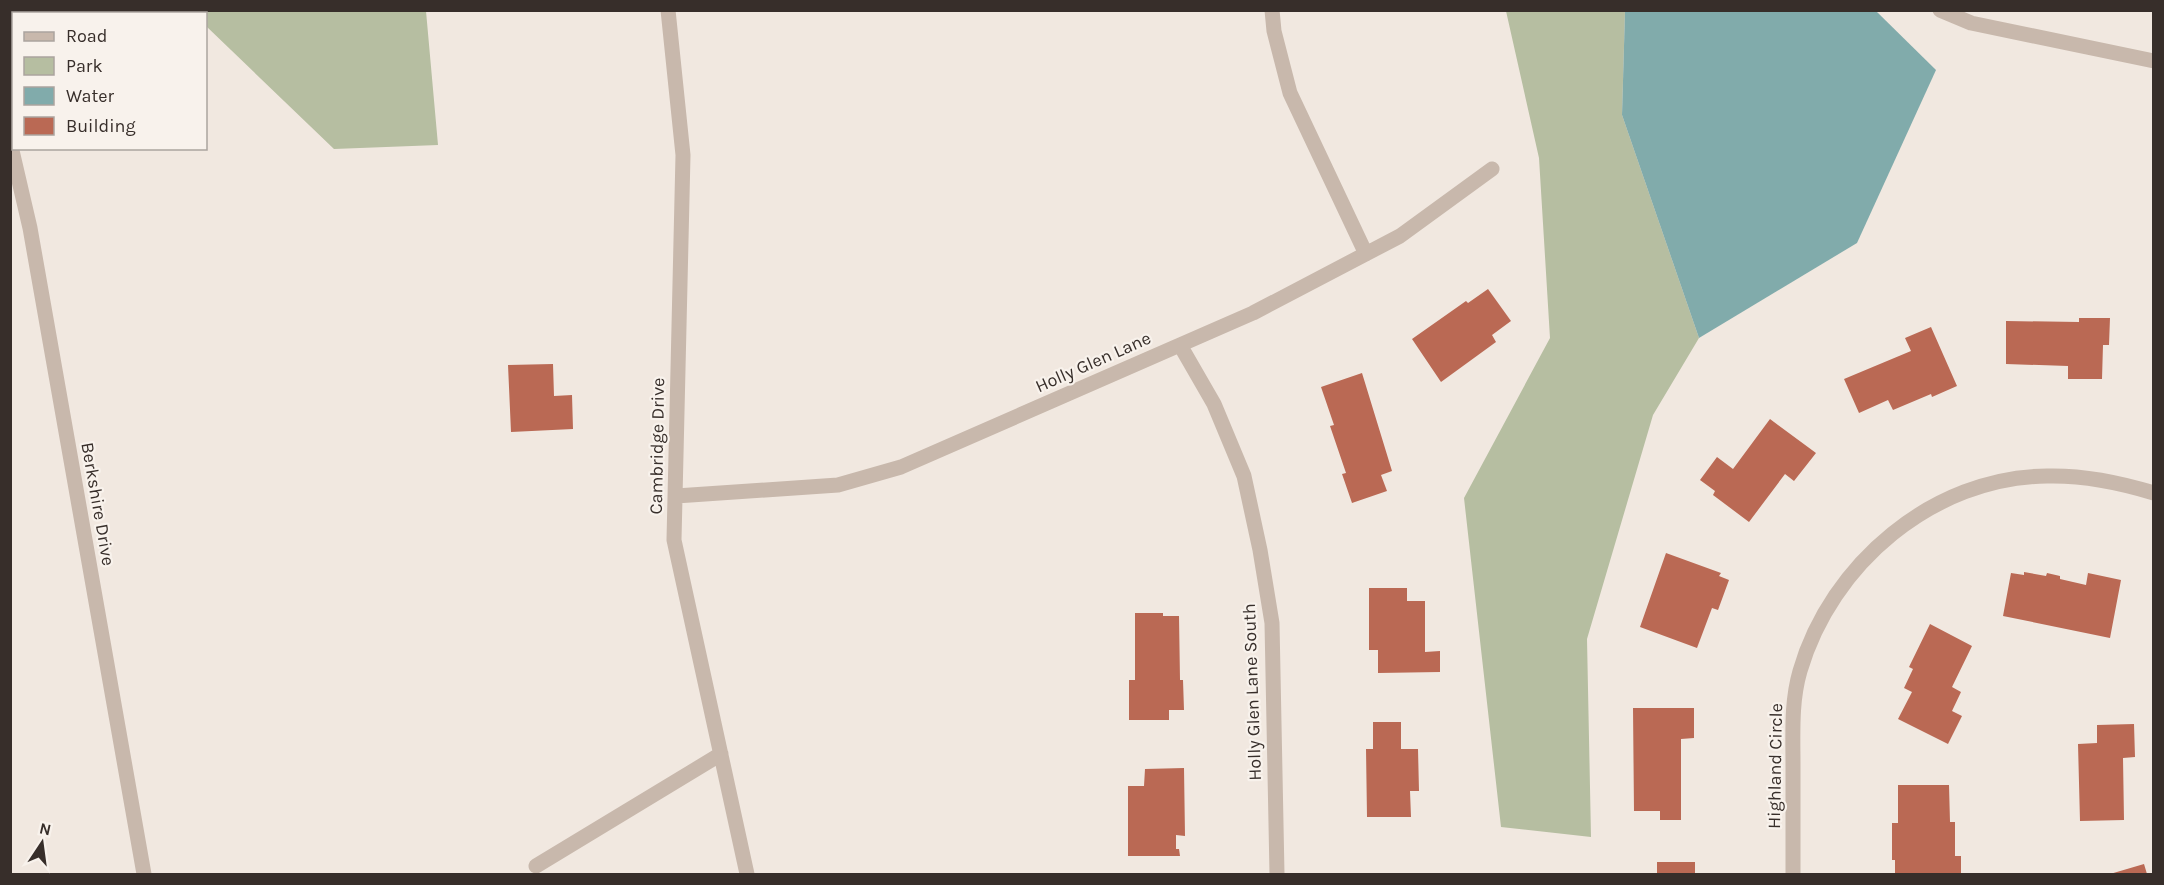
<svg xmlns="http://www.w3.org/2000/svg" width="2164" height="885" viewBox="0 0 2164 885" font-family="Karla,sans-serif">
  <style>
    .green { fill: #b6bea1 }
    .water { fill: #81abab }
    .building { fill: #ba6954 }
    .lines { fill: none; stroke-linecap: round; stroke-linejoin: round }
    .street { stroke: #c8b8ac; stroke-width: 15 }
    .labels { text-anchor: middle; stroke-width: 4.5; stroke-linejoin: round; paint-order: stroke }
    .street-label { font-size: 18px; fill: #372e2a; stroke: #f8f2ec }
  </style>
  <rect width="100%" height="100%" fill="#f1e8e0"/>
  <path class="green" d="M 15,11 L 185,11 L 168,14 L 16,14 Z
    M 190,11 L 426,11 L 438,145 L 334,149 L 206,26 L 206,14 L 193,13 Z
    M 1506,11 L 1625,11 L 1622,115 L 1699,338 L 1653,415 L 1587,639 L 1591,837 L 1501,827 L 1464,498 L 1550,338 L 1539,158 Z"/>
  <path class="water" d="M 1625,11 L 1876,11 L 1936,70 L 1857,243 L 1699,338 L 1622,115 Z"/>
  <path class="building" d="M 1488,289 L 1511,321 L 1492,335 L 1496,342 L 1441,382 L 1412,339 L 1466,301 L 1468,303 Z
    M 2079,318 L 2110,318 L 2109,345 L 2103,345 L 2102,379 L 2068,379 L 2068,366 L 2006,364 L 2006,321 L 2079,322 Z
    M 1931,327 L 1957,386 L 1932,397 L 1931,394 L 1893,410 L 1888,400 L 1859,413 L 1844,379 L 1911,351 L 1905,338 Z
    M 553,364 L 554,396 L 572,395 L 573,429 L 511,432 L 508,365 Z
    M 1362,373 L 1392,471 L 1381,475 L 1387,491 L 1352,503 L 1342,474 L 1346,473 L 1330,426 L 1334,425 L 1321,387 Z
    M 1770,419 L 1816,453 L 1794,481 L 1785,474 L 1749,522 L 1713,495 L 1715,491 L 1700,480 L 1717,457 L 1733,469 Z
    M 1666,553 L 1721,573 L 1719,576 L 1729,580 L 1718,610 L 1712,608 L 1697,648 L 1640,627 Z
    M 2024,572 L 2046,576 L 2047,573 L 2060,576 L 2060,579 L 2086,585 L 2088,573 L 2121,580 L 2110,638 L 2003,616 L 2011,573 L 2024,575 Z
    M 1369,588 L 1407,588 L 1407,601 L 1425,601 L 1425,652 L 1440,651 L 1440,672 L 1378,673 L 1378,650 L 1369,650 Z
    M 1135,613 L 1163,613 L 1163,616 L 1179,616 L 1180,680 L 1183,680 L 1184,710 L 1169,710 L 1169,720 L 1129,720 L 1129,680 L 1135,680 Z
    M 1930,624 L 1972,646 L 1952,687 L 1961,692 L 1952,711 L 1962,716 L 1948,744 L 1898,719 L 1912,692 L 1904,688 L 1913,669 L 1909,667 Z
    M 1633,708 L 1694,708 L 1694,738 L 1681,739 L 1681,820 L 1660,820 L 1660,811 L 1634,811 Z
    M 1373,722 L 1401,722 L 1401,749 L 1418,749 L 1419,791 L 1410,791 L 1411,817 L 1367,817 L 1366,749 L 1373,749 Z
    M 2134,724 L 2135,757 L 2123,758 L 2124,820 L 2080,821 L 2078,744 L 2097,743 L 2097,725 Z
    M 1184,768 L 1185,836 L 1176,835 L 1176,849 L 1179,849 L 1180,856 L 1128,856 L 1128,786 L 1144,786 L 1145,769 Z
    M 1898,785 L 1949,785 L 1950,822 L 1955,822 L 1955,856 L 1961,856 L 1961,874 L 1895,874 L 1895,860 L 1892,860 L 1892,823 L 1898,823 Z
    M 1657,862 L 1695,862 L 1695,874 L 1657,874 Z
    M 2144,864 L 2147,874 L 2110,874 Z"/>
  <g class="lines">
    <path class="street" d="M 668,10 L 683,155 L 674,540 L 747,874
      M 1272,10 L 1274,31 L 1290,93 L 1366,254
      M 1940,10 L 1971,23 L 2154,61
      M 10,142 L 30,228 L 144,874
      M 1180,345 L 1214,404 L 1244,476 L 1260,550 L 1272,623 L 1277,874
      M 676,496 L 838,485 L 901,467 L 1253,313 L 1400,236 L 1492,169
      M 536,866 L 721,754
      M 1793,874 C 1793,838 1793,802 1793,766 C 1793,733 1791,702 1800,671 C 1831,564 1933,477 2047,476 C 2084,475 2118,482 2154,493"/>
  </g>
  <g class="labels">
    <g class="street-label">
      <text transform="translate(1093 362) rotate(-24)" y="6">Holly Glen Lane</text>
      <text transform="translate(657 446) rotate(-89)" y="6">Cambridge Drive</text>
      <text transform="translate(98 504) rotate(80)" y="6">Berkshire Drive</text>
      <text transform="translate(1252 692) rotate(-92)" y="6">Holly Glen Lane South</text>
      <text transform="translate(1775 766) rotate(-89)" y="6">Highland Circle</text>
    </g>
  </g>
  <rect width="2164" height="885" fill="none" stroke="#372e2a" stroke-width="24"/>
  <rect x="12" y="12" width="195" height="138" fill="#f8f2ec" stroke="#aba49e" stroke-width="1.5"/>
  <rect x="24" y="32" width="30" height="9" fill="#c8b8ac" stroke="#aba49e" stroke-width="1.5"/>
  <text x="66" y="42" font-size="18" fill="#372e2a">Road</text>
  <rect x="24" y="57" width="30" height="18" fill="#b6bea1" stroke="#aba49e" stroke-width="1.5"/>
  <text x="66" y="72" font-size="18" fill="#372e2a">Park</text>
  <rect x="24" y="87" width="30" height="18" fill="#81abab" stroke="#aba49e" stroke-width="1.5"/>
  <text x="66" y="102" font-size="18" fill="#372e2a">Water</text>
  <rect x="24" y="117" width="30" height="18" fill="#ba6954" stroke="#aba49e" stroke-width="1.5"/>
  <text x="66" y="132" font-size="18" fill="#372e2a">Building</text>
  <g transform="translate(42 843) rotate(13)" stroke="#f8f2ec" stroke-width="4.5" paint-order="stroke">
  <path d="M0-4.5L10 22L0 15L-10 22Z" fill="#372e2a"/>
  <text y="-9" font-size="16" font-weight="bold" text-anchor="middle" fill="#372e2a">N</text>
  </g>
</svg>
